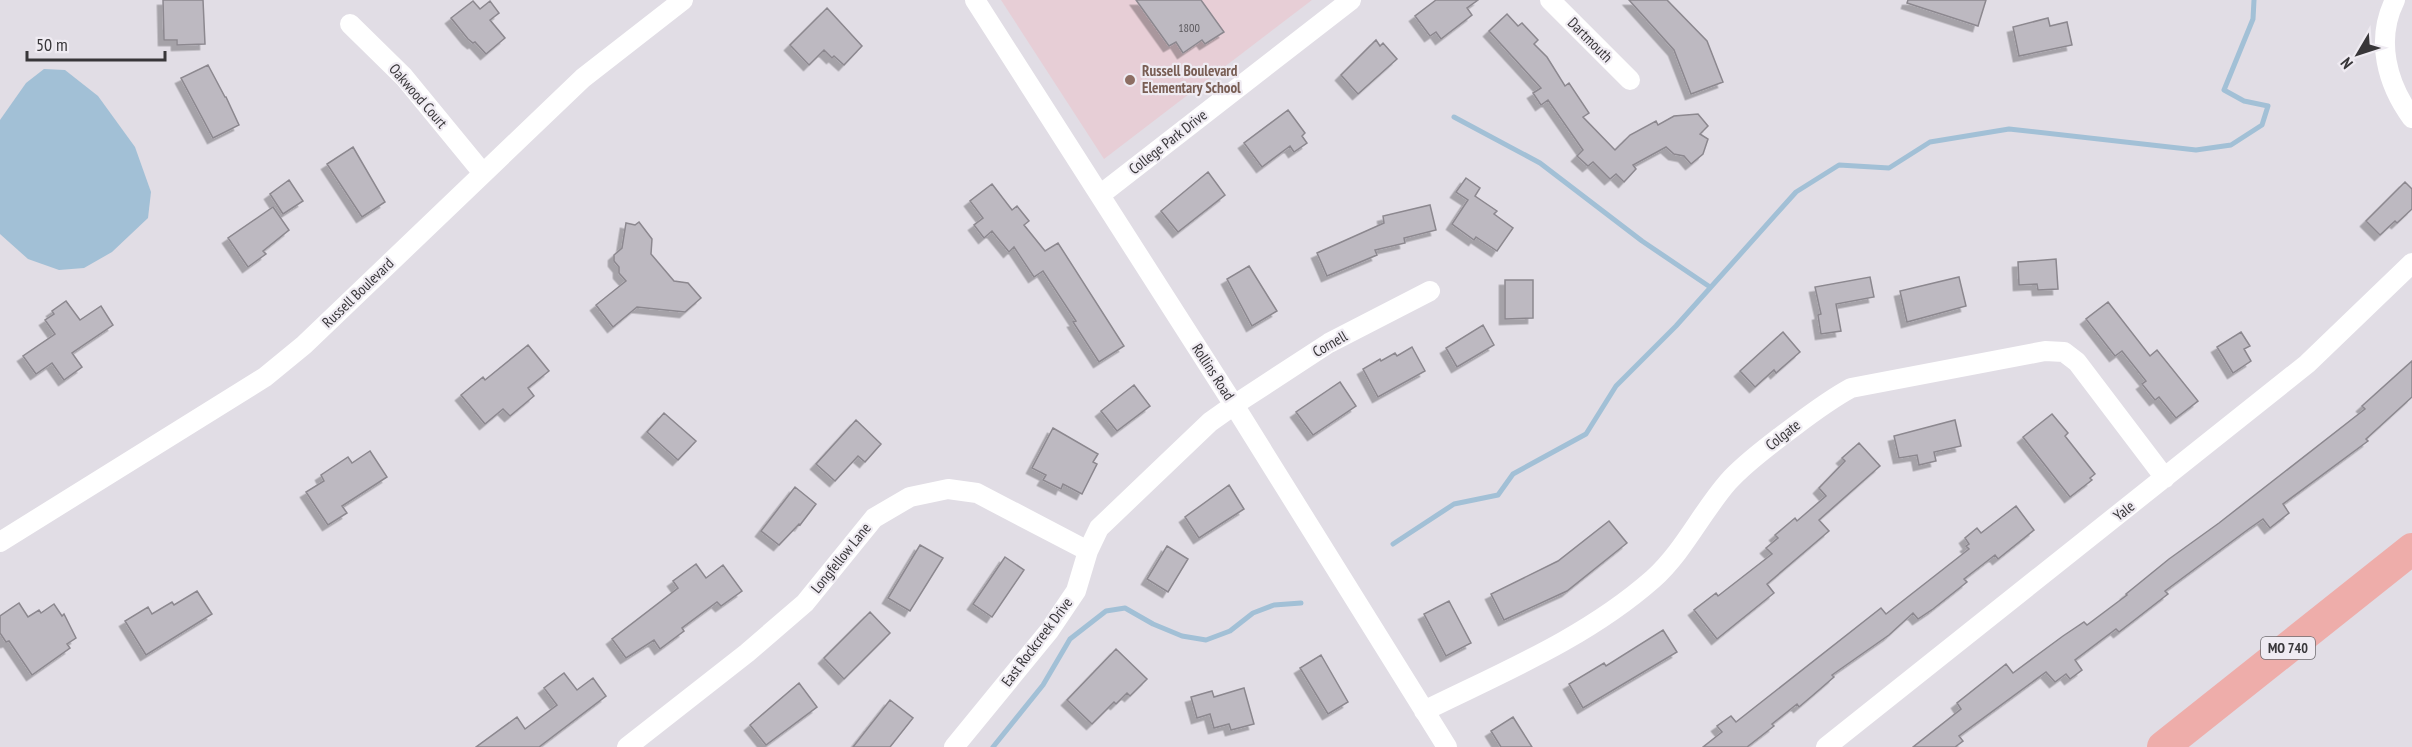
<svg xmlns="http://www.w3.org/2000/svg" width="2412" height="747" viewBox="0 0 2412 747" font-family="'PT Sans Narrow',sans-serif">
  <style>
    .education { fill: #e7ced6 }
    .water { fill: #a2c0d6 }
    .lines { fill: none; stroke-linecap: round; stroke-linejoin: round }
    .stream { stroke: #a2c0d6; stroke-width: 5 }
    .building { fill: #bdb9c1; stroke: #8c888f; stroke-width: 1.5; filter: url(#shadow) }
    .minor { stroke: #fff; stroke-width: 20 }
    .primary { stroke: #eeadaa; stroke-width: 32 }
    .education-dot { fill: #8d6e63; stroke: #efebf2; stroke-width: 2 }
    .labels { text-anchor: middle; stroke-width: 4.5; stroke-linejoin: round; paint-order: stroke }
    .number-label { font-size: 12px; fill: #59575b }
    .shield { fill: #efebf2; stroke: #6f6c70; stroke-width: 1.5 }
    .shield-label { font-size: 14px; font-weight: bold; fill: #383639 }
    .street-label { font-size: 15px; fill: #383639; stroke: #efebf2 }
    .education-label { font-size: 15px; font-weight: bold; fill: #785e54; stroke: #efebf2; text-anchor: start }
  </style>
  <defs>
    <filter id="shadow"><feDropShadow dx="-5.5" dy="5.5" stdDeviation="0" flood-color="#0004"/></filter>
  </defs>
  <rect width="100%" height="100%" fill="#e1dde5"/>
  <path class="education" d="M 1001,0 L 1312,0 L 1104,159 Z"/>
  <path class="water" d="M 44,69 L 65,70 L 98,96 L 135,147 L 151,192 L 148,218 L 112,252 L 84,268 L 59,270 L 28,259 L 0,234 L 0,120 L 26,83 Z"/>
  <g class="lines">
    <path class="stream" d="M 1454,117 L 1540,163 L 1642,241 L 1710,287
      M 1393,544 L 1454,504 L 1498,495 L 1513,474 L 1586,434 L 1616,386 L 1676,326 L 1796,192 L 1839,165 L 1889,168 L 1930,142 L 2009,129 L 2196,150 L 2231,145 L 2262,125 L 2268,106 L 2244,101 L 2224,90 L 2253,19 L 2254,0
      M 993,747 L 1043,685 L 1070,639 L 1106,611 L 1125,608 L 1153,624 L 1182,636 L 1206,640 L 1230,631 L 1253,613 L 1274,605 L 1301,603"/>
  </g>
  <path class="building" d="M 163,0 L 203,0 L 205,44 L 177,45 L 177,40 L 164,40 Z
    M 1136,0 L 1201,0 L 1224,32 L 1205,44 L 1202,40 L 1183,53 L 1176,42 L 1169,46 Z
    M 1436,0 L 1478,0 L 1467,8 L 1472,15 L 1441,39 L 1436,32 L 1430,36 L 1415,16 Z
    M 1629,0 L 1667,0 L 1707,41 L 1723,82 L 1691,94 L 1674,50 Z
    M 1908,0 L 1986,0 L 1978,26 L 1907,3 Z
    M 473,1 L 480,9 L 490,1 L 499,13 L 490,20 L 505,38 L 486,54 L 475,42 L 473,43 L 468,39 L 451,18 Z
    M 827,8 L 862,46 L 844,65 L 834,56 L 832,58 L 824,50 L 809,65 L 790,45 Z
    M 1507,14 L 1518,26 L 1522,23 L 1538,40 L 1534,44 L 1547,57 L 1565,86 L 1569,83 L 1589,113 L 1583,117 L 1615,150 L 1630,135 L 1656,121 L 1658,125 L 1674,116 L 1698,114 L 1708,126 L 1700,134 L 1708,139 L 1703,154 L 1691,164 L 1684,156 L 1674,154 L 1666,147 L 1633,165 L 1636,169 L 1624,182 L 1616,174 L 1610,179 L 1593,162 L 1588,166 L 1577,156 L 1583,150 L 1548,100 L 1541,105 L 1533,93 L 1541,88 L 1489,31 Z
    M 2048,18 L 2050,26 L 2067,22 L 2072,45 L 2019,56 L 2013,27 Z
    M 1376,40 L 1380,46 L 1383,43 L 1397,59 L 1358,94 L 1341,75 Z
    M 208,65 L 225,97 L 226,97 L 239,125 L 213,138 L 181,78 Z
    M 1288,110 L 1305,133 L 1302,136 L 1307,143 L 1294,152 L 1290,146 L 1262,167 L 1244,143 Z
    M 353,147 L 385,202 L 362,217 L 327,164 Z
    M 1208,172 L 1225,195 L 1178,232 L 1161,211 Z
    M 1466,178 L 1480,188 L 1475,196 L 1497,211 L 1494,214 L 1513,228 L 1497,251 L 1476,237 L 1474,240 L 1452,224 L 1468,200 L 1456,192 Z
    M 289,180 L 303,201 L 283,214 L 270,194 Z
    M 2405,182 L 2412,189 L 2412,209 L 2397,223 L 2395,221 L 2380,235 L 2366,221 Z
    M 992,184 L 1012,210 L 1017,206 L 1029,221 L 1024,225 L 1045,251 L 1058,243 L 1124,346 L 1099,362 L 1073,322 L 1076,321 L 1043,271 L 1034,277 L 1014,247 L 1009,252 L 992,231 L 984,238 L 974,225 L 983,218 L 970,201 Z
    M 1430,205 L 1436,230 L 1404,238 L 1405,243 L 1375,250 L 1377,255 L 1327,276 L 1317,253 L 1384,223 L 1383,216 Z
    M 273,207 L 289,230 L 263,251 L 266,254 L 248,267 L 228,238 Z
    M 639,222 L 652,239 L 651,254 L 674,281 L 688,283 L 701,298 L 685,312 L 637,307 L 613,327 L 596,305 L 626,281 L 619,273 L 619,267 L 614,261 L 614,255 L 622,248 L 626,223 L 635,225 Z
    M 2056,259 L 2058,289 L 2038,290 L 2037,284 L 2019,285 L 2018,262 Z
    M 1249,266 L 1277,311 L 1252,326 L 1227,279 Z
    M 1870,277 L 1874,297 L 1836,304 L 1841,331 L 1821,334 L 1818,315 L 1821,314 L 1815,287 Z
    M 1959,277 L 1966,306 L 1907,322 L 1900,291 Z
    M 1505,280 L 1533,280 L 1533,318 L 1505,319 Z
    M 66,301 L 80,320 L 101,306 L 113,325 L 72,353 L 82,367 L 64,380 L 52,363 L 36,374 L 23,356 L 55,334 L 45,320 L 54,314 L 52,311 Z
    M 2108,302 L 2150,356 L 2157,350 L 2198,401 L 2176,418 L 2159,397 L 2155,400 L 2142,384 L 2146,381 L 2122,351 L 2115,356 L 2086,319 Z
    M 1483,325 L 1494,345 L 1457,367 L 1446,348 Z
    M 1783,332 L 1800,352 L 1776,373 L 1774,370 L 1755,387 L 1740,371 Z
    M 2241,332 L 2250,346 L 2244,349 L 2251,361 L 2233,373 L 2217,347 Z
    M 528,345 L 549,371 L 528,388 L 534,396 L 510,416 L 503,409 L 485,424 L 461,395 L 483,377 L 485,380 Z
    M 1412,347 L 1425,371 L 1378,397 L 1363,369 L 1380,359 L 1381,361 L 1395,353 L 1397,356 Z
    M 2412,361 L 2412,397 L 2366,439 L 2368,441 L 2283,504 L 2289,513 L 2270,528 L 2263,519 L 2250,528 L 2165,591 L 2168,594 L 2119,632 L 2116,629 L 2075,660 L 2082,670 L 2070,679 L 2066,674 L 2055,682 L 2046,672 L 1959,736 L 1963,741 L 1955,747 L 1913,747 L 1961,709 L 1957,703 L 2006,664 L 2013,673 L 2063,636 L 2084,622 L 2087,625 L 2127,595 L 2126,594 L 2169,559 L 2219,523 L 2365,409 L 2362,406 Z
    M 1340,382 L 1356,406 L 1313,435 L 1296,412 Z
    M 1134,385 L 1150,406 L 1117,431 L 1101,411 Z
    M 664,413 L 696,441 L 678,460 L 647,432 Z
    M 2052,414 L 2068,433 L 2065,436 L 2095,474 L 2090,478 L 2092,480 L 2070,497 L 2023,437 Z
    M 856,420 L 881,444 L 865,462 L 858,456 L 835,481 L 816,464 Z
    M 1955,420 L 1961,446 L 1934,452 L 1936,461 L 1919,465 L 1917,455 L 1899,458 L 1894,436 Z
    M 1053,428 L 1098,454 L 1093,462 L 1097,464 L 1082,494 L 1063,484 L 1061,489 L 1043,480 L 1046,475 L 1032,468 Z
    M 1859,443 L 1880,466 L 1819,520 L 1829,531 L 1767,584 L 1774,593 L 1717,639 L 1694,610 L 1716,593 L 1718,596 L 1772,554 L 1766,548 L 1778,538 L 1775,535 L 1795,518 L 1797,521 L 1826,496 L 1819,488 L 1845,461 L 1842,458 Z
    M 370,451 L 387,477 L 342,506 L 347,513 L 328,525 L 306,492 L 324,481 L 321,475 L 348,457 L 352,463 Z
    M 1229,485 L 1244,509 L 1199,538 L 1185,517 Z
    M 795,487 L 816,504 L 800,525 L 799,524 L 779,545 L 761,531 Z
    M 2016,506 L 2034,530 L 1998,559 L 1995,555 L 1964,579 L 1967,582 L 1933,609 L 1918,619 L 1913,613 L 1889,635 L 1832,675 L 1834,677 L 1812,696 L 1799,707 L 1797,704 L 1772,724 L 1774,726 L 1747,747 L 1703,747 L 1722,732 L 1717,726 L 1731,716 L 1736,722 L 1881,608 L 1886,614 L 1969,549 L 1966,546 L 1969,544 L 1965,538 L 1977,528 L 1981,533 Z
    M 1609,521 L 1627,543 L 1567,591 L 1504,620 L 1491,594 L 1558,561 Z
    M 920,545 L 943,558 L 910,611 L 888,598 Z
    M 1167,546 L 1188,559 L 1168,592 L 1147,579 Z
    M 1005,557 L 1024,570 L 992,617 L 973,604 Z
    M 696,564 L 706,578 L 723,565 L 742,591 L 721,606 L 717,602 L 682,628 L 684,631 L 660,649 L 654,640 L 626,658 L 612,639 L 678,588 L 673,581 Z
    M 197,591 L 212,614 L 146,655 L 125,621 L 148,607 L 152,614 L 172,602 L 174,605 Z
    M 1449,601 L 1471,643 L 1446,656 L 1424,614 Z
    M 19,603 L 28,617 L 39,610 L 41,613 L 54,604 L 62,616 L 64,614 L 76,638 L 67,644 L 70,648 L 32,675 L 9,641 L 6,642 L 0,633 L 0,616 Z
    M 870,612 L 890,633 L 844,679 L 824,658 Z
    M 1663,630 L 1677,652 L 1583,708 L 1569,684 L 1604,663 L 1606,666 Z
    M 1116,649 L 1147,679 L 1130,696 L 1127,693 L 1116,704 L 1114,702 L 1092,724 L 1067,700 Z
    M 1321,655 L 1348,702 L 1328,714 L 1300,668 Z
    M 564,673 L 577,690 L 593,678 L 606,696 L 539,747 L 476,747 L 517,717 L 525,729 L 557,705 L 544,688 Z
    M 799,683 L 817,707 L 766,745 L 750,725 Z
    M 1244,688 L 1254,724 L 1231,730 L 1229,724 L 1214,728 L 1210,714 L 1197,718 L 1191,697 L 1212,691 L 1214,697 Z
    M 890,700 L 913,718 L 890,747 L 853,747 Z
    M 1513,717 L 1532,747 L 1501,747 L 1491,731 Z"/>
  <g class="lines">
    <path class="minor" d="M 975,0 L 1234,405 L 1447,747
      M 1550,0 L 1630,80
      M 2395,0 C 2375,40 2387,84 2412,118
      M 350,24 L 404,77 L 482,172
      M 1100,195 L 1351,0
      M 0,542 L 265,377 L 304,345 L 583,78 L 683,0
      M 1424,711 C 1503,672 1586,638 1653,579 C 1684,551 1701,513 1728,482 C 1743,465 1762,451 1780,437 C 1803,420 1825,402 1851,388 L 2045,351 L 2064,352 L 2077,362 L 2165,478
      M 627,747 L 747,653 L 805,603 L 874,518 L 910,497 L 948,489 L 977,493 L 1088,551
      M 954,747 L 1049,631 L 1076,591 L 1088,551 L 1099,528 L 1144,485 L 1210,422 L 1234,405 L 1329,343 L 1430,291
      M 1826,747 L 2307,364 L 2412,263"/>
    <path class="primary" d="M 2163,747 L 2412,549"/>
  </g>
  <circle class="education-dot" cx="1130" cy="80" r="6"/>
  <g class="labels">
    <g class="number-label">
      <text x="1189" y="32">1800</text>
    </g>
    <rect class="shield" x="2261" y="637" width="54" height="22" rx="4.5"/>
    <g class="shield-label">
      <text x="2288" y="653">MO 740</text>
    </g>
    <g class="street-label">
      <text transform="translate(1590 40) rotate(45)" y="5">Dartmouth</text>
      <text transform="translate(418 96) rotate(49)" y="5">Oakwood Court</text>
      <text transform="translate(1168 142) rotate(-38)" y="5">College Park Drive</text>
      <text transform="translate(358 293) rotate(-44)" y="5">Russell Boulevard</text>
      <text transform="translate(1330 344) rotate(-30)" y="5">Cornell</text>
      <text transform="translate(1213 372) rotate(57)" y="5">Rollins Road</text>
      <text transform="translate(1783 435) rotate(-38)" y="5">Colgate</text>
      <text transform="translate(2124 511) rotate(-38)" y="5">Yale</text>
      <text transform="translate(841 558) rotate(-51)" y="5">Longfellow Lane</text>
      <text transform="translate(1037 642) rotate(-53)" y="5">East Rockcreek Drive</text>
    </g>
    <g class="education-label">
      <text x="1142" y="76">Russell Boulevard<tspan x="1142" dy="17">Elementary School</tspan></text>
    </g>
  </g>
  <g transform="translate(2358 54) rotate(231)" stroke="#efebf2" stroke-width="4.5" paint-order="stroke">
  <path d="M0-4.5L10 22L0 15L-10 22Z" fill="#383639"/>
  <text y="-9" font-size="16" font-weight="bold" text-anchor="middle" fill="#383639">N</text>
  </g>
  <path d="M27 51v9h138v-9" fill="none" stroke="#383639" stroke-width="3"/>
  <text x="36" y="51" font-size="18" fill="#383639" stroke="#efebf2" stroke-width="4.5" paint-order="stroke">50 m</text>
</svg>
